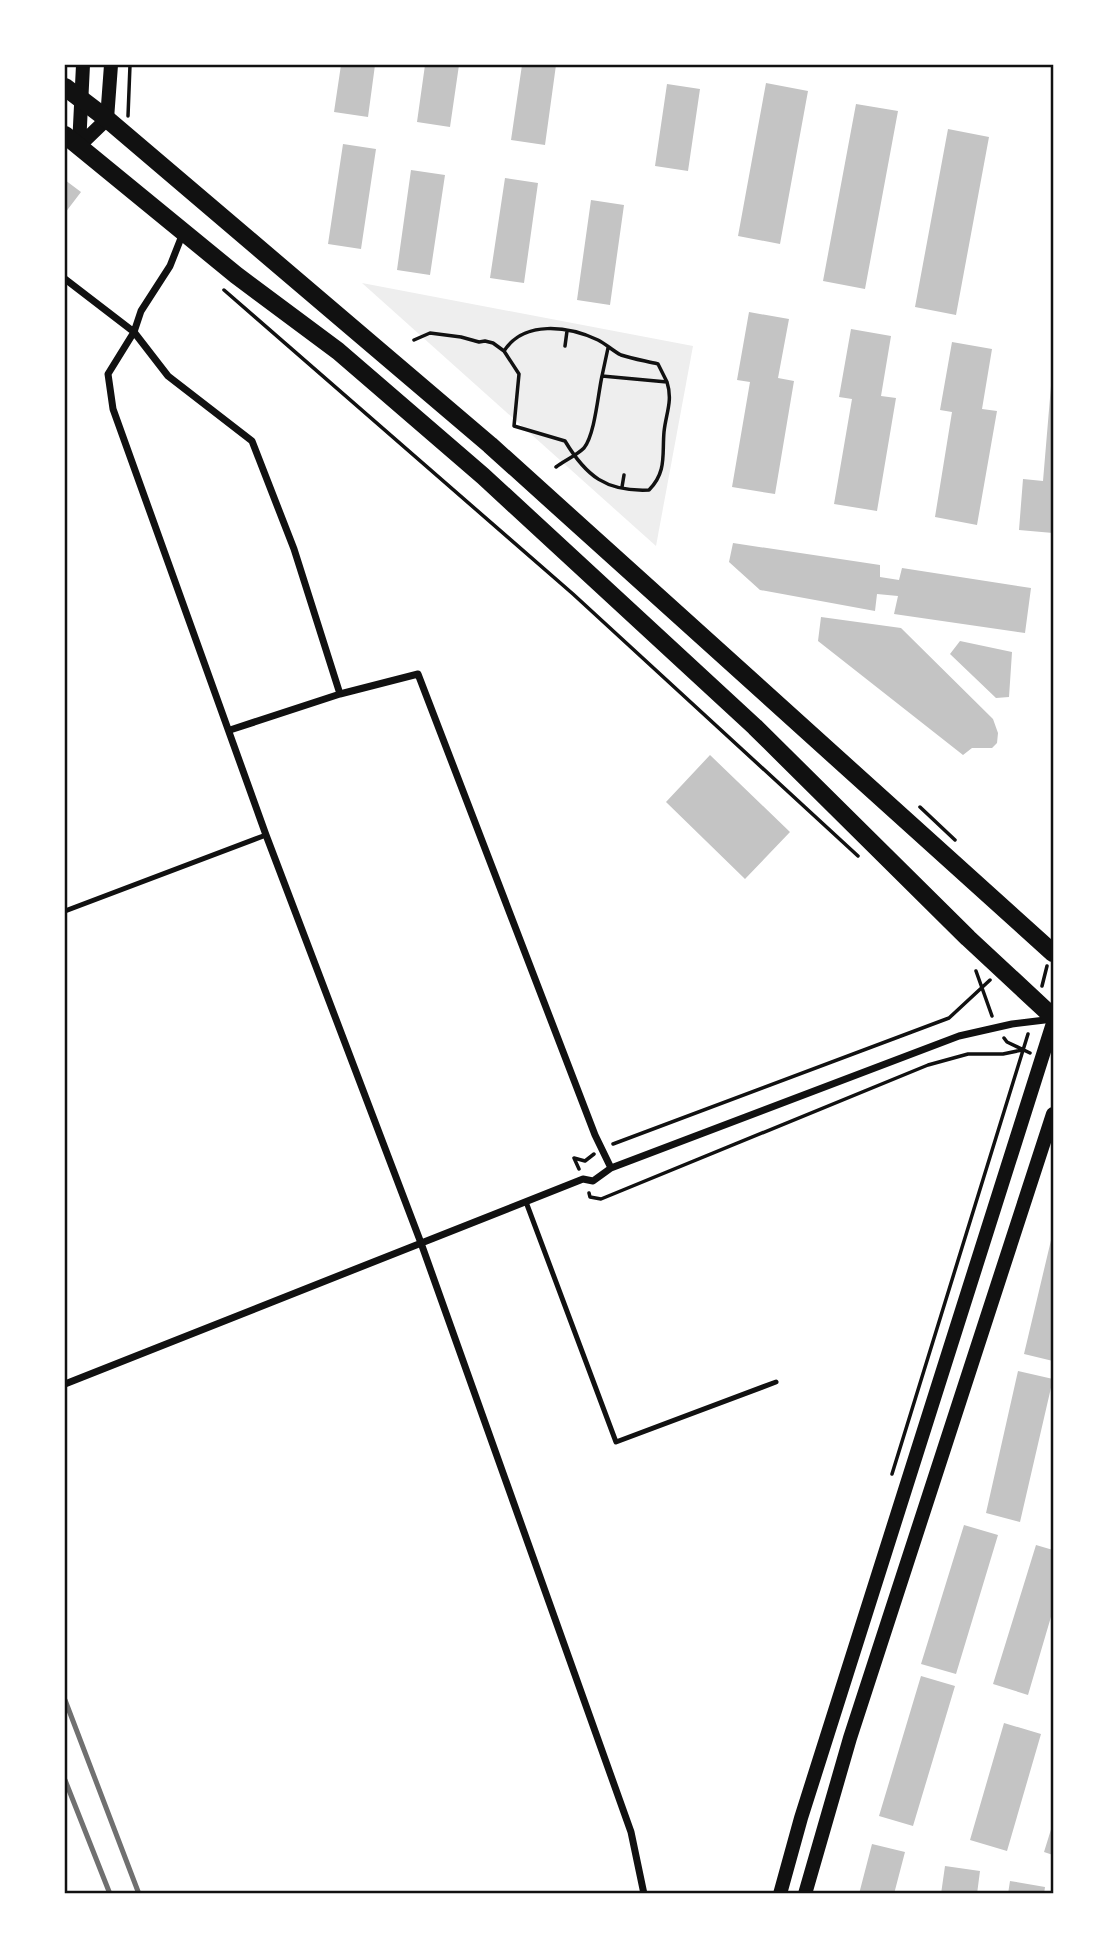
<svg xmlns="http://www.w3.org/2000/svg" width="1118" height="1959" viewBox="0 0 1118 1959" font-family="Cabin,sans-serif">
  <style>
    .green { fill: #eee }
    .building { fill: #c4c4c4 }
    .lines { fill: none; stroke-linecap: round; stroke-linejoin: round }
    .path { stroke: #111; stroke-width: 3.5 }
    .service { stroke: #111; stroke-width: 5 }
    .minor { stroke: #111; stroke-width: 7 }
    .secondary { stroke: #111; stroke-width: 14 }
    .primary { stroke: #111; stroke-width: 18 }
    .rail { stroke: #707070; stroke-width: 5 }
    .neatline { fill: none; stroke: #111; stroke-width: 2.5 }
  </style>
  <rect width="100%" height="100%" fill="#fff"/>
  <path class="green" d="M 362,283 L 693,346 L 656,546 Z"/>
  <path class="building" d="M 341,65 L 375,65 L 368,117 L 334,112 Z
    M 425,65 L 459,65 L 450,127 L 417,122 Z
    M 522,65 L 556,65 L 545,145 L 511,140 Z
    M 766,83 L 808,91 L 780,244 L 738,236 Z
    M 667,84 L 700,89 L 688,171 L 655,166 Z
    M 856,104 L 898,111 L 865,289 L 823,281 Z
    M 948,129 L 989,137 L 956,315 L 915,307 Z
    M 343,144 L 376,149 L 361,249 L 328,244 Z
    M 411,170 L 445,175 L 430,275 L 397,270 Z
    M 505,178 L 538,183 L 524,283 L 490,278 Z
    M 65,180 L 81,192 L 65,213 Z
    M 591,200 L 624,205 L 610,305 L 577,300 Z
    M 749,312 L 789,319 L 778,378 L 794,381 L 775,494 L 732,487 L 750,382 L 737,380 Z
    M 851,329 L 891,336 L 881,396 L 896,398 L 877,511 L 834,504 L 852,399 L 839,397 Z
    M 952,342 L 992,349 L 982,409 L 997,411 L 977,525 L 935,517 L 952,412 L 940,410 Z
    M 1051,386 L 1053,386 L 1053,533 L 1019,530 L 1023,479 L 1043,481 Z
    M 733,543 L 880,565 L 880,577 L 899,580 L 902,568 L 1031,588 L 1025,633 L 894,614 L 898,596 L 877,594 L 875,611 L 760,590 L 729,562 Z
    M 821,617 L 901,628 L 993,719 L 998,733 L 997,743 L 992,748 L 972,748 L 963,755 L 818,641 Z
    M 960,641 L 1012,652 L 1009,697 L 996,698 L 950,654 Z
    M 710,755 L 790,832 L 745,879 L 666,802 Z
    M 1052,1236 L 1053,1236 L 1053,1361 L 1024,1354 Z
    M 1018,1371 L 1053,1379 L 1020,1522 L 986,1513 Z
    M 964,1525 L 998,1535 L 956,1674 L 921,1664 Z
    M 1036,1545 L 1053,1550 L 1053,1610 L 1028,1695 L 993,1684 Z
    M 921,1676 L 955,1686 L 913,1826 L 879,1816 Z
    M 1004,1723 L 1041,1734 L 1007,1851 L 970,1840 Z
    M 1053,1823 L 1053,1855 L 1044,1852 Z
    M 872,1844 L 905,1852 L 894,1894 L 859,1894 Z
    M 945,1866 L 980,1871 L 977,1894 L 941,1894 Z
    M 1010,1881 L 1045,1887 L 1044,1894 L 1008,1894 Z"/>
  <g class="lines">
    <path class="path" d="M 128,116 L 130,65
      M 224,290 L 573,594 L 858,856
      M 414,340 L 430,333 L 461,337 L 479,342 L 485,341 L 493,343 L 504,351
      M 565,346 L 567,331
      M 602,376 L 608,348
      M 556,467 C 564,461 577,455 584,448 C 595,434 598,394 602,376 L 667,382 C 673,401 666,413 664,432 C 662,454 667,472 649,490 C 606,492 586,476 565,441 L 514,426 L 519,374 L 504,351 C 524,320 568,326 598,340 C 606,344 613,351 621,355 C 633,359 646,361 658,364 L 667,382
      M 622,487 L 624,475
      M 920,807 L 955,840
      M 976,971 L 992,1016
      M 1042,986 L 1047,966
      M 1004,1038 L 1007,1042 L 1030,1053
      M 613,1144 L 949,1018 L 990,980
      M 579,1169 L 574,1158 L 585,1161 L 594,1154
      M 589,1193 L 590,1197 L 601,1199 L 928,1065 L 968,1054 L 1003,1054 L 1022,1050
      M 892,1474 L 1028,1034"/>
    <path class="service" d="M 65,911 L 266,835
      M 526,1202 L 616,1442 L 776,1382"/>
    <path class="minor" d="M 183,233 L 170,266 L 141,311 L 134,332 L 108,374 L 113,409 L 266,835 L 421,1243 L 631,1832 L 644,1894
      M 65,279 L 134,332 L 168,376 L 252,441 L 294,549 L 340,694 L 418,674 L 595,1135 L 611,1168
      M 230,730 L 340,694
      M 65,1384 L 583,1179 L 593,1181 L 611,1168 L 959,1036 L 1012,1024 L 1053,1019"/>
    <path class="secondary" d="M 79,146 L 107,119 L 111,65
      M 79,146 L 83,65
      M 780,1894 L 801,1818 L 1053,1023
      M 805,1894 L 850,1738 L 1053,1114"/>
    <path class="primary" d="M 65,87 L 107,119 L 490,445 L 1053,953
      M 65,135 L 236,275 L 338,351 L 483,476 L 755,727 L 968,938 L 1053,1017"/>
    <path class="rail" d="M 65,1700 L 139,1894
      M 65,1780 L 110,1894"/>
  </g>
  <rect width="1118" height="1959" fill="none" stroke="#ffffff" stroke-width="133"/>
  <rect x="66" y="66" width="986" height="1826" class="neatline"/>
</svg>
